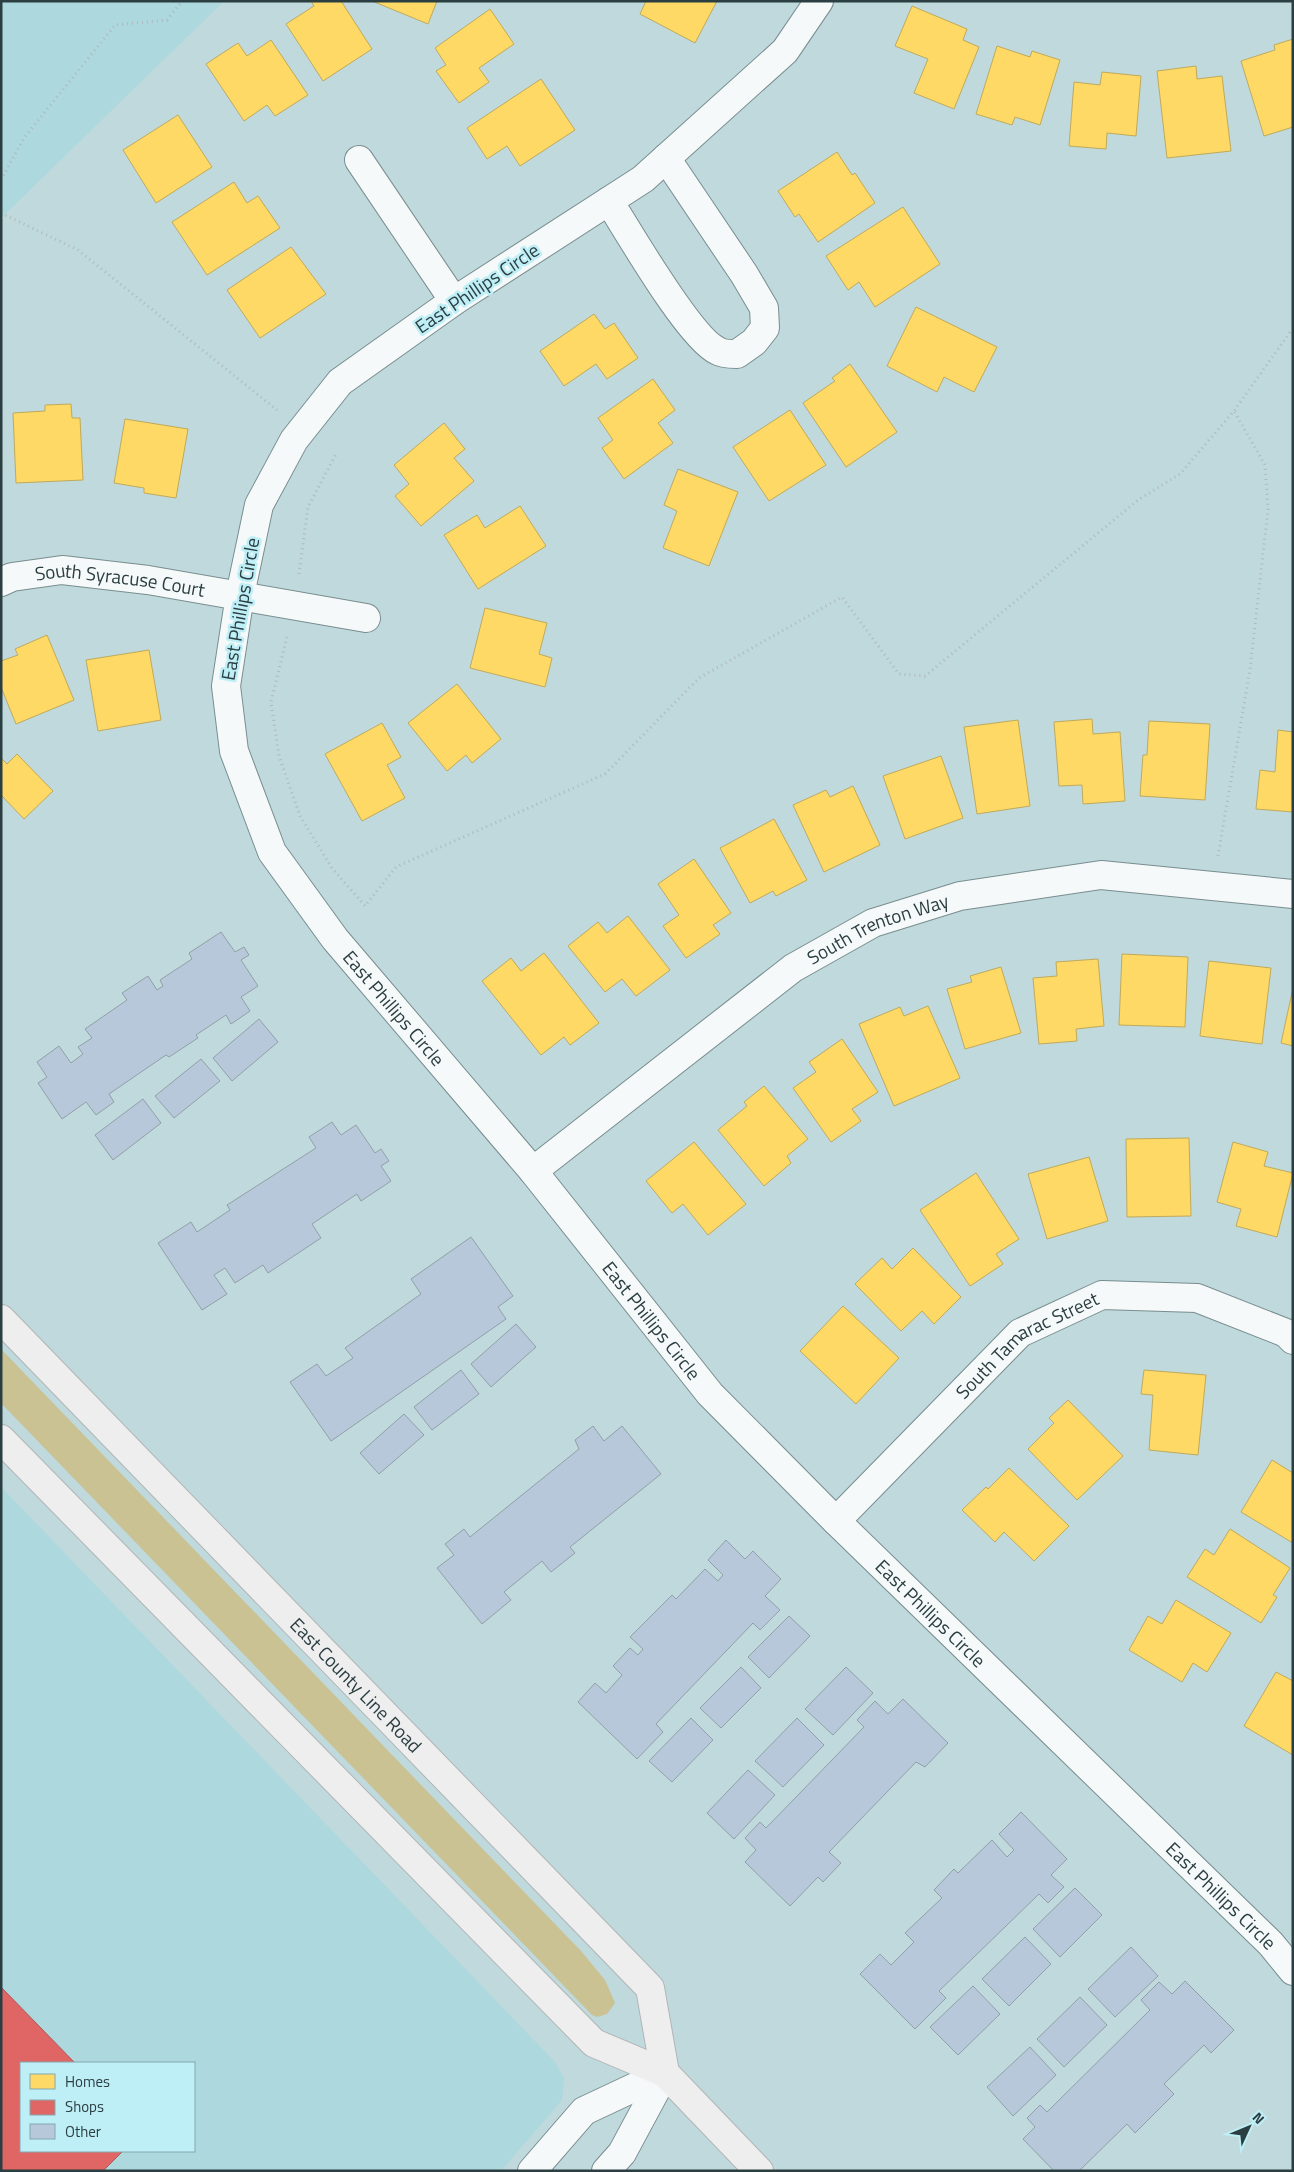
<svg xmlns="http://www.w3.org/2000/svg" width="1294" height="2172" viewBox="0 0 1294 2172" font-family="'Titillium Web',sans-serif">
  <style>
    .built { fill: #acd8de; fill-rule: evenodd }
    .green { fill: #cac292 }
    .homes { fill: #ffd966; stroke: #bfaa5b }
    .shops { fill: #e06666; stroke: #aa5a5b }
    .building { fill: #b7c8da; stroke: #91a0a7 }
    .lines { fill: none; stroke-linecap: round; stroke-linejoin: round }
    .minor-casing { stroke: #798d8f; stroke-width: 30 }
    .major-casing { stroke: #b1b5b6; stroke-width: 30 }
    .path { stroke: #afb9bb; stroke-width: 3; stroke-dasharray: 1 4; stroke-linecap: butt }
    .minor { stroke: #f5f9fa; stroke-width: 28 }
    .major { stroke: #efeeee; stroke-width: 28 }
    .labels { text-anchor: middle; stroke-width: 5; stroke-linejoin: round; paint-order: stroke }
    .street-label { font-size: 19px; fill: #2b3e41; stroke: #bfeff6 }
  </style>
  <rect width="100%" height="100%" fill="#bfd9dc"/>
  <path class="built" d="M 1,1 L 224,1 L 1,218 Z
    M 1,1487 L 555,2062 L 564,2078 L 562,2100 L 501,2171 L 1,2171 ZM 21,2063 L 194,2063 L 194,2151 L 21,2151 Z"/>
  <path class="green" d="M 1,1349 L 581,1951 L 605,1980 L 615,2003 L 607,2014 L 597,2017 L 592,2015 L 1,1403 Z"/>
  <path class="homes" d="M 311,1 L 341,1 L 372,49 L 323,81 L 286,24 L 314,6 Z
    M 372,1 L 437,1 L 428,24 Z
    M 646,1 L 717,1 L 695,43 L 640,14 Z
    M 912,6 L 967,29 L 963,40 L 979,47 L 954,109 L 914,93 L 928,59 L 895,46 Z
    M 490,9 L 514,44 L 479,68 L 489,82 L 459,103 L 436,71 L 446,65 L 435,48 Z
    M 1293,39 L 1293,127 L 1264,136 L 1241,61 L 1275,50 L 1274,45 Z
    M 271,40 L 308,95 L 275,116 L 267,105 L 244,121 L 206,64 L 238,43 L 247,56 Z
    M 997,46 L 1030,57 L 1032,51 L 1060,60 L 1040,125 L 1015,117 L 1012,125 L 976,114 Z
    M 1196,66 L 1197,79 L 1222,76 L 1231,151 L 1167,158 L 1157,71 Z
    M 1102,72 L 1141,76 L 1136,136 L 1107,133 L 1106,149 L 1069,146 L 1074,82 L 1100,85 Z
    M 541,79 L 575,130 L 520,166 L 507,146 L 487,159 L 467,128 Z
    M 178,115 L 212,167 L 156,203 L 123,150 Z
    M 837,152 L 852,175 L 855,173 L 875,203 L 818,242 L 799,214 L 795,217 L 778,191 Z
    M 234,182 L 247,203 L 258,196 L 280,228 L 207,275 L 172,222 Z
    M 903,207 L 940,264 L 875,307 L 859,282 L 848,290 L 826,256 Z
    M 291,247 L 326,294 L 260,338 L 227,290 Z
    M 916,307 L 997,347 L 974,392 L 944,377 L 937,392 L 887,366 Z
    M 594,314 L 605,329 L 614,323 L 638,358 L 607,379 L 596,364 L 564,386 L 540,351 Z
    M 850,364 L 897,432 L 846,467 L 803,403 L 835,381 L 832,378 Z
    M 653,379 L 675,410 L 658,423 L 673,443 L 624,479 L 602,448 L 613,440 L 598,418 Z
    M 71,404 L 72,418 L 80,418 L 83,480 L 16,483 L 13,413 L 45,411 L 45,405 Z
    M 790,410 L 826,465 L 769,501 L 733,447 Z
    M 125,419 L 188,429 L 176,498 L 144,493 L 144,488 L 114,483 Z
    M 444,423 L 465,449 L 454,458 L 474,481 L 421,526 L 395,496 L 409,484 L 394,465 Z
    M 678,469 L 738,492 L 709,566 L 663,548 L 677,511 L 664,505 Z
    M 520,506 L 546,546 L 478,589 L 444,535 L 477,515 L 485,528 Z
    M 485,608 L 547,623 L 539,654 L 552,658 L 545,687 L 470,668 Z
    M 47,635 L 74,700 L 16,724 L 1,687 L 1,661 L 18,655 L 15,649 Z
    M 149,650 L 161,720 L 98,731 L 86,660 Z
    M 457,684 L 501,739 L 472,763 L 466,755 L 447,771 L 408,723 Z
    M 1092,719 L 1093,734 L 1120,732 L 1125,801 L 1083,804 L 1082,785 L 1059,786 L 1054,722 Z
    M 1018,720 L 1030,806 L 977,814 L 964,727 Z
    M 1149,721 L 1210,724 L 1205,800 L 1140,796 L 1143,755 L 1147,755 Z
    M 382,723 L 401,757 L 387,765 L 405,798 L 362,821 L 325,754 Z
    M 1278,730 L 1293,732 L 1293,812 L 1256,809 L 1260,770 L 1275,772 Z
    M 17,754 L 53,791 L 24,819 L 1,795 L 1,758 L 7,764 Z
    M 941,756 L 963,818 L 905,839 L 883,776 Z
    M 853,786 L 880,845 L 824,872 L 793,805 L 826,790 L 830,797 Z
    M 774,819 L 807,880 L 776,896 L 773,891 L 750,903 L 720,848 Z
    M 694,859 L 731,913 L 713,925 L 720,934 L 686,958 L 663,926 L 679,915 L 658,884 Z
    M 628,916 L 670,970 L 636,996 L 622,979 L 605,992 L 568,946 L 598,922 L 607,933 Z
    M 544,953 L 599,1023 L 570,1045 L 564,1037 L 541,1055 L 482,981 L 511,958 L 521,971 Z
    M 1122,954 L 1188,957 L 1185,1027 L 1119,1025 Z
    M 1098,959 L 1104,1026 L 1076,1029 L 1077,1041 L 1039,1044 L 1033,978 L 1057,976 L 1056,962 Z
    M 1209,961 L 1271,968 L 1262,1044 L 1200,1036 Z
    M 1001,967 L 1021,1033 L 965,1049 L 947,989 L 972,982 L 970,976 Z
    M 1293,988 L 1293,1046 L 1281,1043 Z
    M 928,1006 L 960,1078 L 894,1106 L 859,1024 L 900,1007 L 904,1016 Z
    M 842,1039 L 878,1092 L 852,1109 L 861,1121 L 831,1142 L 793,1088 L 816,1072 L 809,1062 Z
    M 764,1086 L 808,1139 L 787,1156 L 791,1163 L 764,1186 L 718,1130 L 747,1106 L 744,1102 Z
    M 1189,1138 L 1191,1216 L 1127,1217 L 1126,1139 Z
    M 694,1142 L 746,1204 L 708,1235 L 683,1204 L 672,1213 L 646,1181 Z
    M 1233,1142 L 1268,1152 L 1264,1166 L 1293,1173 L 1277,1237 L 1236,1226 L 1241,1209 L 1217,1202 Z
    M 1089,1157 L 1108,1221 L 1047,1239 L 1028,1174 Z
    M 976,1173 L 1019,1239 L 996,1254 L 1003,1264 L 970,1286 L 920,1210 Z
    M 913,1248 L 961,1297 L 934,1324 L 922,1311 L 901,1331 L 855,1284 L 882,1258 L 892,1269 Z
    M 843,1306 L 899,1358 L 856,1404 L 800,1351 Z
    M 1144,1370 L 1206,1375 L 1198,1455 L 1149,1450 L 1153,1395 L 1141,1394 Z
    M 1068,1400 L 1123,1456 L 1077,1500 L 1028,1449 L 1054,1423 L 1049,1418 Z
    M 1272,1460 L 1293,1473 L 1293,1543 L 1241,1512 Z
    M 1009,1468 L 1069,1526 L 1034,1561 L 1004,1532 L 995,1542 L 962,1510 L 986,1487 L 988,1489 Z
    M 1230,1529 L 1290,1568 L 1273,1595 L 1277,1597 L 1261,1623 L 1187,1577 L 1205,1549 L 1214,1555 Z
    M 1176,1600 L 1231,1633 L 1207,1672 L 1193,1663 L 1182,1682 L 1129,1650 L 1148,1616 L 1162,1624 Z
    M 1276,1672 L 1293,1681 L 1293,1755 L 1244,1726 Z"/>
  <path class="shops" d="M 1,1987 L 75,2063 L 21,2063 L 21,2151 L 123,2151 L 103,2171 L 1,2171 Z"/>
  <path class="building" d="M 221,932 L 235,952 L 244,947 L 249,955 L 241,960 L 258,986 L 241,997 L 250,1011 L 231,1024 L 226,1015 L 196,1035 L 198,1038 L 169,1057 L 166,1055 L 109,1094 L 114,1102 L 96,1115 L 86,1102 L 62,1119 L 38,1083 L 47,1077 L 37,1062 L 59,1046 L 71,1063 L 83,1054 L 78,1047 L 92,1038 L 85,1029 L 127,1000 L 122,993 L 148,976 L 157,990 L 163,986 L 160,980 L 192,959 L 189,953 Z
    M 259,1019 L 278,1042 L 232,1081 L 213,1058 Z
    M 201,1059 L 220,1081 L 174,1118 L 155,1096 Z
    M 143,1099 L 161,1123 L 113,1160 L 95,1135 Z
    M 332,1122 L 341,1135 L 356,1125 L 375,1153 L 381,1149 L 389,1161 L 381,1166 L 391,1181 L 361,1201 L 357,1194 L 312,1224 L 321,1238 L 268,1273 L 263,1265 L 235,1283 L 225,1268 L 214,1275 L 227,1294 L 202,1310 L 158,1243 L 191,1222 L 197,1232 L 230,1210 L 227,1205 L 316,1148 L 309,1137 Z
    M 471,1237 L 513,1296 L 498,1307 L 506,1319 L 331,1441 L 290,1382 L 317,1364 L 326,1376 L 353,1358 L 345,1348 L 421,1294 L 411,1279 Z
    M 516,1324 L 536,1347 L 491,1387 L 471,1364 Z
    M 461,1370 L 479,1394 L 432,1430 L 414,1407 Z
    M 404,1414 L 424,1435 L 379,1474 L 360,1453 Z
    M 593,1426 L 604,1441 L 622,1426 L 661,1474 L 570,1547 L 575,1553 L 551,1572 L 542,1561 L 504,1592 L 511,1600 L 482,1624 L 437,1568 L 454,1555 L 445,1544 L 464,1529 L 470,1537 L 579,1449 L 575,1440 Z
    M 726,1540 L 745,1559 L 753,1551 L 781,1579 L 765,1596 L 780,1610 L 760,1630 L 753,1623 L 656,1724 L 663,1732 L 637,1759 L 578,1702 L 595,1683 L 606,1693 L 622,1675 L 613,1666 L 630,1648 L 638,1655 L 643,1649 L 630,1637 L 672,1595 L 676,1599 L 705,1569 L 718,1581 L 723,1575 L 708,1560 Z
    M 789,1616 L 810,1636 L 769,1678 L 748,1657 Z
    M 741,1667 L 761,1688 L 721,1728 L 700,1708 Z
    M 846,1667 L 873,1693 L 833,1735 L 805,1709 Z
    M 903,1699 L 948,1743 L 925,1767 L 916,1762 L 829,1852 L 841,1863 L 823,1882 L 818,1877 L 790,1906 L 745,1862 L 756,1850 L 745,1838 L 760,1822 L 766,1828 L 864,1727 L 857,1720 L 875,1701 L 888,1714 Z
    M 691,1718 L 713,1740 L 672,1782 L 649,1761 Z
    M 797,1718 L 824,1745 L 783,1787 L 755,1761 Z
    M 748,1770 L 775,1795 L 734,1839 L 707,1813 Z
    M 1021,1812 L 1067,1859 L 1051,1875 L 1064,1887 L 1048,1903 L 1039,1894 L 939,1991 L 946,1998 L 915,2029 L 860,1974 L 880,1954 L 891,1965 L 914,1942 L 905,1933 L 942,1898 L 934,1890 L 954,1869 L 958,1873 L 992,1840 L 1007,1857 L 1014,1850 L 999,1834 Z
    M 1075,1888 L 1102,1915 L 1060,1957 L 1033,1929 Z
    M 1025,1937 L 1051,1964 L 1009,2006 L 982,1979 Z
    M 1131,1947 L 1158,1976 L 1115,2017 L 1088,1989 Z
    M 1185,1981 L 1234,2030 L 1211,2053 L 1204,2045 L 1164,2084 L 1174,2094 L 1135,2133 L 1127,2124 L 1079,2171 L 1054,2171 L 1023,2139 L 1035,2127 L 1027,2118 L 1040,2105 L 1047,2112 L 1150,2010 L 1141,2000 L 1159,1982 L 1172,1994 Z
    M 973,1986 L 1000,2014 L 958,2055 L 930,2027 Z
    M 1080,1997 L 1107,2025 L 1064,2067 L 1037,2039 Z
    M 1030,2047 L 1056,2075 L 1013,2116 L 987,2087 Z"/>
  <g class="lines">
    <g class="minor-casing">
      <g id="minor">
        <path id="s1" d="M 819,1 L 785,51 L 643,179 L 454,301 L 340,382 L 294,440 L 259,505 L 240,595 L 226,686 L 234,751 L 272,852 L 335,939 L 533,1171 L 710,1394 L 836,1521 L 1271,1944 L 1293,1971"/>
        <path d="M 359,160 L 454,301"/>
        <path d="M 609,201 C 628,231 690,339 718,351 C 723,354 731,354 737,354 L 754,342 L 765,328 L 764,308 L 744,274 L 666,158"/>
        <path id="s2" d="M 1,582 L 12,577 L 62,570 L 148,580 L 366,618"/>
        <path id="s3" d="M 533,1171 L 793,968 L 873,923 L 960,896 L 1101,875 L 1293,894"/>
        <path id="s4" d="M 836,1521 L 1020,1333 L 1102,1295 L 1197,1298 L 1286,1333 L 1293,1340"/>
        <path d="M 532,2171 L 584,2111 L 665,2073"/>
        <path d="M 606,2171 L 622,2153 L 665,2073"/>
      </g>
    </g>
    <g class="major-casing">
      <g id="major">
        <path id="s5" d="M 1,1319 L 650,1988 L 665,2073"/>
        <path d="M 1,1439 L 594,2043 L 665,2073 L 759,2171"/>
      </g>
    </g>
    <path class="path" d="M 1,180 L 24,138 L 115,25 L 167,20 L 182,1
      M 1,213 L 78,250 L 277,410
      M 299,574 L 308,507 L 336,454
      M 287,637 L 271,702 L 279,756 L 300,816 L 332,868 L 365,906 L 396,867 L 605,774 L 699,678 L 842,597 L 899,674 L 925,676 L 1138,500 L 1180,474 L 1234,411 L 1293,328
      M 1218,856 L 1250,670 L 1268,509 L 1265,465 L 1234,411"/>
    <use href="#minor" class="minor"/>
    <use href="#major" class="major"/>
  </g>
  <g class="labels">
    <g class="street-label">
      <text transform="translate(477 288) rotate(-34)" y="7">East Phillips Circle</text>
      <text dy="7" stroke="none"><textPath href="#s2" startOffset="121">South Syracuse Court</textPath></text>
      <text transform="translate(240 609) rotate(-80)" y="7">East Phillips Circle</text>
      <text dy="7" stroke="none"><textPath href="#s3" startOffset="424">South Trenton Way</textPath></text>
      <text dy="7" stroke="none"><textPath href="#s1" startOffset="1320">East Phillips Circle</textPath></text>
      <text dy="7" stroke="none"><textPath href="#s1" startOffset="1725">East Phillips Circle</textPath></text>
      <text dy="7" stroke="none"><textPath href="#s4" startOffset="262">South Tamarac Street</textPath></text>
      <text dy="7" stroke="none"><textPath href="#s1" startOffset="2130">East Phillips Circle</textPath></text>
      <text dy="7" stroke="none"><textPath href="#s5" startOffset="510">East County Line Road</textPath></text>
      <text dy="7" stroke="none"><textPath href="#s1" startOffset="2535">East Phillips Circle</textPath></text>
    </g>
  </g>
  <rect width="1294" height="2172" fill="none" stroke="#2b3e41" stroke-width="5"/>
  <rect x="20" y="2062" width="175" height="90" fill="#bfeff6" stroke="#84a8ae"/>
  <rect x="30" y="2074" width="25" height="15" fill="#ffd966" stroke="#84a8ae"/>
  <text x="65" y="2087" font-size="15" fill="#2b3e41">Homes</text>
  <rect x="30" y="2100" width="25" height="15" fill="#e06666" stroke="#84a8ae"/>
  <text x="65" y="2112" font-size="15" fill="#2b3e41">Shops</text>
  <rect x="30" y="2124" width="25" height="15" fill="#b7c8da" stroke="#84a8ae"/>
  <text x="65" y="2137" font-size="15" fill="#2b3e41">Other</text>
  <g transform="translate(1249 2127) rotate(46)" stroke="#bfeff6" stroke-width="4" paint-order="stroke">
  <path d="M0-4L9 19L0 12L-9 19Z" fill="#2b3e41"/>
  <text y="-8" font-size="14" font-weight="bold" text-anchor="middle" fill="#2b3e41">N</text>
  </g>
</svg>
